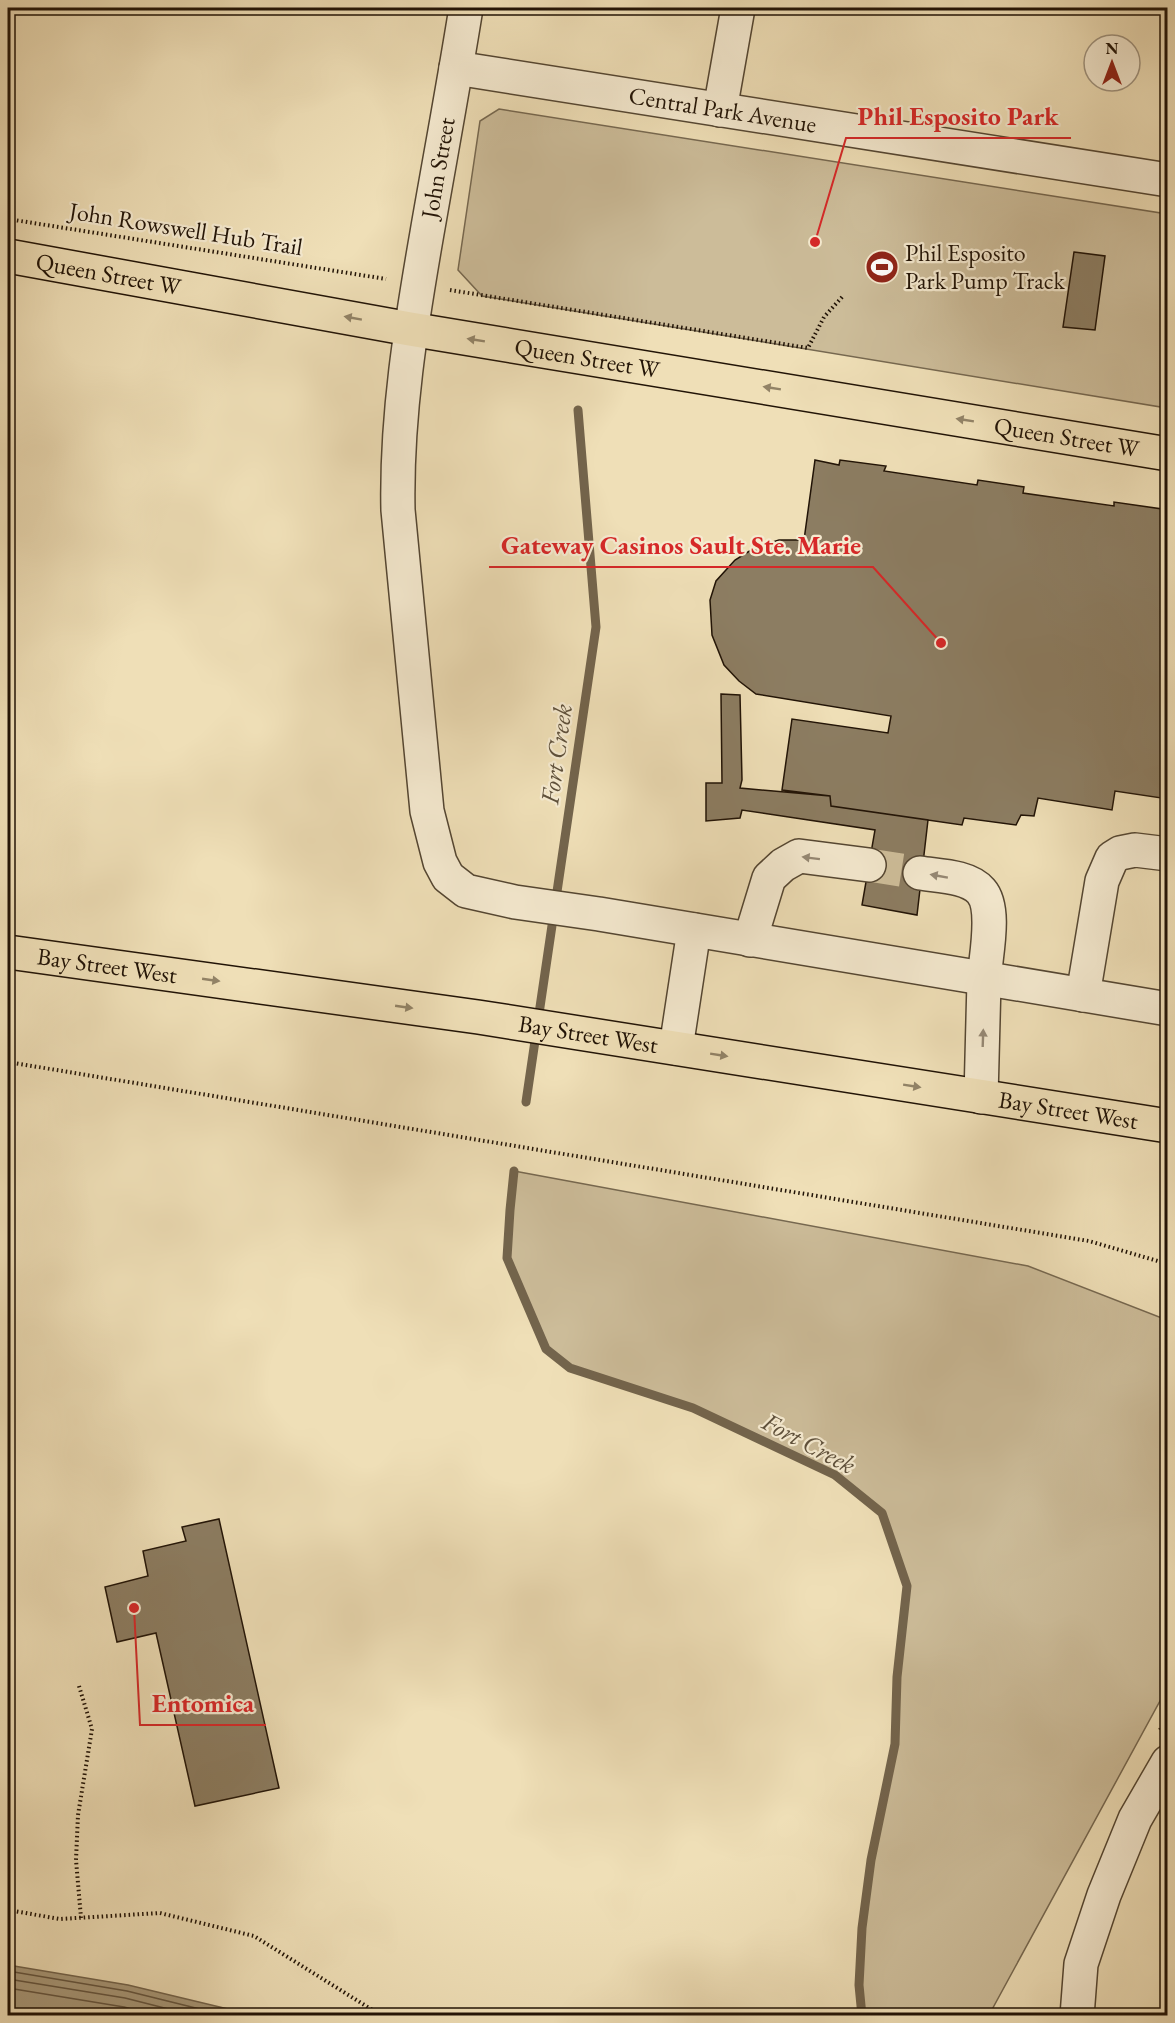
<svg xmlns="http://www.w3.org/2000/svg" width="1175" height="2023" viewBox="0 0 1175 2023" font-family="'EB Garamond',serif">
  <style>
    .green { fill: #ccbc99; stroke: #766850; stroke-width: 1.5 }
    .water { fill: #a99a7b; stroke: #73644c; stroke-width: 1.5 }
    .lines { fill: none; stroke-linecap: round; stroke-linejoin: round }
    .shore { stroke: #655640; stroke-width: 1.5 }
    .stream { stroke: #73644c; stroke-width: 9 }
    .building { fill: #8c7d62; stroke: #211306; stroke-width: 1.5 }
    .minor-tunnel { stroke: #d0c09c; stroke-width: 33; stroke-dasharray: 33 16; stroke-linecap: butt }
    .minor-casing { stroke: #544632; stroke-width: 36 }
    .major-casing { stroke: #211306; stroke-width: 36 }
    .path { stroke: #211306; stroke-width: 4; stroke-dasharray: 1.5 3; stroke-linecap: butt }
    .minor { stroke: #f5ead0; stroke-width: 33 }
    .major { stroke: #efdfb7; stroke-width: 33 }
    .oneway { fill: #928367 }
    .oneway2 { fill: #968975 }
    .labels { text-anchor: middle; stroke-width: 4.5; stroke-linejoin: round; paint-order: stroke }
    .street-label { font-size: 24px; fill: #211306; stroke: #f5ead0 }
    .poi-label { font-size: 24px; fill: #211306; stroke: #f5ead0; text-anchor: start }
    .water-label { font-size: 26px; font-style: italic; fill: #5e503b; stroke: #f5ead0 }
    .leader { fill: none; stroke: #d62828; stroke-width: 2 }
    .callout-dot { fill: #d62828; stroke: #f5ead0; stroke-width: 2 }
    .callout-label { font-size: 26px; text-anchor: middle; font-weight: bold; fill: #d62828; stroke: #f5ead0; stroke-width: 4.5; stroke-linejoin: round; paint-order: stroke }
  </style>
  <rect width="100%" height="100%" fill="#efdfb7"/>
  <filter id="stains"><feTurbulence type="fractalNoise" baseFrequency=".00333" numOctaves="4"/><feColorMatrix values="0 0 0 0 .2 0 0 0 0 .09 0 0 0 0 .02 0 0 0 .5 -.17"/></filter>
  <radialGradient id="worn" r=".72"><stop offset=".6" stop-color="#630" stop-opacity="0"/><stop offset="1" stop-color="#630" stop-opacity=".3"/></radialGradient>
  <path class="green" d="M 499,109 L 1167,214 L 1167,408 L 482,296 L 458,270 L 480,121 Z
    M 514,1171 L 1028,1266 L 1167,1320 L 1167,1688 L 989,2015 L 862,2015 L 859,1985 L 862,1928 L 871,1860 L 895,1744 L 897,1677 L 907,1586 L 882,1513 L 818,1467 L 693,1408 L 570,1368 L 546,1349 L 507,1258 L 510,1210 Z"/>
  <path class="water" d="M 8,1965 L 128,1985 L 253,2015 L 8,2015 Z"/>
  <g class="lines">
    <path class="shore" d="M 8,1971 L 127,1991 L 228,2016
      M 8,1979 L 125,1998 L 196,2016
      M 8,1988 L 124,2007 L 158,2016"/>
    <path class="stream" d="M 526,1102 L 596,627 L 578,410
      M 514,1171 L 510,1210 L 507,1258 L 546,1349 L 570,1368 L 693,1408 L 835,1475 L 882,1513 L 907,1586 L 897,1677 L 895,1744 L 871,1860 L 862,1928 L 859,1985 L 862,2016"/>
  </g>
  <path class="building" d="M 1074,252 L 1105,256 L 1095,330 L 1063,327 Z
    M 815,460 L 839,465 L 840,460 L 886,466 L 884,471 L 977,485 L 978,480 L 1024,487 L 1023,493 L 1114,506 L 1114,502 L 1162,509 L 1161,515 L 1168,516 L 1168,799 L 1115,791 L 1112,810 L 1038,798 L 1034,816 L 1021,815 L 1016,825 L 964,818 L 962,825 L 831,806 L 830,796 L 782,790 L 792,719 L 888,733 L 891,716 L 756,694 L 739,681 L 724,665 L 712,635 L 710,600 L 716,581 L 735,560 L 756,547 L 779,540 L 804,540 Z
    M 721,694 L 740,695 L 742,780 L 740,788 L 830,796 L 831,806 L 928,820 L 917,915 L 862,905 L 875,830 L 742,810 L 740,818 L 706,821 L 706,783 L 722,783 Z
    M 219,1519 L 279,1788 L 195,1806 L 156,1633 L 117,1642 L 105,1587 L 148,1576 L 143,1551 L 186,1541 L 182,1527 Z"/>
  <g class="lines">
    <path class="minor-tunnel" d="M 869,865 L 920,873"/>
    <g class="minor-casing">
      <g id="minor">
        <path d="M 466,8 C 454,83 440,158 427,233 C 411,325 396,417 398,510 L 427,811 L 440,862 L 448,877 L 466,891 L 515,902 L 599,914 L 1168,1009"/>
        <path id="s1" d="M 456,68 L 1168,180"/>
        <path d="M 720,110 L 738,8"/>
        <path d="M 920,873 C 939,876 968,876 981,891 C 997,909 985,958 984,981 C 983,1020 982,1058 981,1097"/>
        <path d="M 750,940 L 769,878 L 783,865 L 799,856 L 869,865"/>
        <path d="M 1083,995 L 1102,881 L 1112,858 L 1120,853 L 1135,850 L 1168,854"/>
        <path d="M 676,1048 L 694,930"/>
        <path d="M 1077,2016 L 1081,1964 L 1104,1895 L 1135,1819 L 1168,1762"/>
      </g>
    </g>
    <g class="major-casing">
      <g id="major">
        <path id="s2" d="M 8,256 L 410,329 L 1168,454"/>
        <path id="s3" d="M 8,952 L 478,1017 L 1168,1126"/>
      </g>
    </g>
    <path class="path" d="M 8,219 L 386,279
      M 450,290 L 808,348 L 824,317 L 843,296
      M 8,1062 L 1089,1241 L 1168,1264
      M 79,1686 L 92,1729 L 78,1815 L 76,1860 L 81,1918
      M 1160,1730 L 1168,1715
      M 8,1910 L 60,1919 L 160,1913 L 254,1936 L 382,2016"/>
    <use href="#minor" class="minor"/>
    <use href="#major" class="major"/>
  </g>
  <defs><path id="oneway-solid" d="M-6-.8H1V-3.2L6.5 0L1 3.2V.8H-6Z" transform="scale(1.5)"/></defs>
  <g class="oneway">
    <use href="#oneway-solid" transform="translate(353 318) rotate(-170)"/>
    <use href="#oneway-solid" transform="translate(476 340) rotate(-171)"/>
    <use href="#oneway-solid" transform="translate(772 388) rotate(-171)"/>
    <use href="#oneway-solid" transform="translate(965 420) rotate(-171)"/>
    <use href="#oneway-solid" transform="translate(211 980) rotate(8)"/>
    <use href="#oneway-solid" transform="translate(404 1007) rotate(8)"/>
    <use href="#oneway-solid" transform="translate(719 1055) rotate(9)"/>
    <use href="#oneway-solid" transform="translate(912 1086) rotate(9)"/>
  </g>
  <g class="oneway2">
    <use href="#oneway-solid" transform="translate(811 858) rotate(-173)"/>
    <use href="#oneway-solid" transform="translate(939 876) rotate(-170)"/>
    <use href="#oneway-solid" transform="translate(983 1038) rotate(-88)"/>
  </g>
  <defs>
    <g id="stadium-disc" transform="scale(1.725)"><circle r="9.5" fill="#8f2418" stroke="#f5ead0"/><path d="M0-5a6.5 5 0 1 0 0 10a6.5 5 0 1 0 0-10ZM-3.5-1.8h7v3.6h-7Z" fill="#fff"/></g>
  </defs>
  <g fill-rule="evenodd">
    <use href="#stadium-disc" x="882" y="267"/>
  </g>
  <g class="labels">
    <g class="street-label">
      <text dy="8" stroke="none"><textPath href="#s1" startOffset="270">Central Park Avenue</textPath></text>
      <text transform="translate(438 168) rotate(-80)" y="8">John Street</text>
      <text transform="translate(186 229) rotate(9)" y="8">John Rowswell Hub Trail</text>
      <text dy="8" stroke="none"><textPath href="#s2" startOffset="102">Queen Street W</textPath></text>
      <text dy="8" stroke="none"><textPath href="#s2" startOffset="588">Queen Street W</textPath></text>
      <text dy="8" stroke="none"><textPath href="#s2" startOffset="1074">Queen Street W</textPath></text>
      <text dy="8" stroke="none"><textPath href="#s3" startOffset="100">Bay Street West</textPath></text>
      <text dy="8" stroke="none"><textPath href="#s3" startOffset="586">Bay Street West</textPath></text>
      <text dy="8" stroke="none"><textPath href="#s3" startOffset="1072">Bay Street West</textPath></text>
    </g>
    <g class="poi-label">
      <text x="905" y="261">Phil Esposito<tspan x="905" dy="28">Park Pump Track</tspan></text>
    </g>
    <g class="water-label">
      <text transform="translate(556 754) rotate(-82)" y="9">Fort Creek</text>
      <text transform="translate(809 1443) rotate(28)" y="9">Fort Creek</text>
    </g>
  </g>
  <path class="leader" d="M815 242L846 138H1071M941 643L873 567H489M134 1608L140 1725H266"/>
  <g class="callout-dot">
    <circle cx="815" cy="242" r="6"/>
    <circle cx="941" cy="643" r="6"/>
    <circle cx="134" cy="1608" r="6"/>
  </g>
  <g class="callout-label">
    <text x="958" y="125">Phil Esposito Park</text>
    <text x="681" y="554">Gateway Casinos Sault Ste. Marie</text>
    <text x="203" y="1712">Entomica</text>
  </g>
  <rect width="1175" height="2023" fill="none" stroke="#efdfb7" stroke-width="30"/>
  <rect x="9" y="9" width="1157" height="2005" fill="none" stroke="#211306" stroke-width="3"/>
  <rect x="15" y="15" width="1145" height="1993" fill="none" stroke="#211306" stroke-width="1.5"/>
  <g transform="translate(1112 63)"><circle r="28" fill="#f5ead0" stroke="#a0947f" stroke-width="1.5"/>
  <path d="M0-4.5L10 22L0 15L-10 22Z" fill="#8f2418"/>
  <text y="-9" font-size="16" font-weight="bold" text-anchor="middle" fill="#211306">N</text>
  </g>
  <rect width="100%" height="100%" filter="url(#stains)"/>
  <rect width="100%" height="100%" fill="url(#worn)"/>
</svg>
